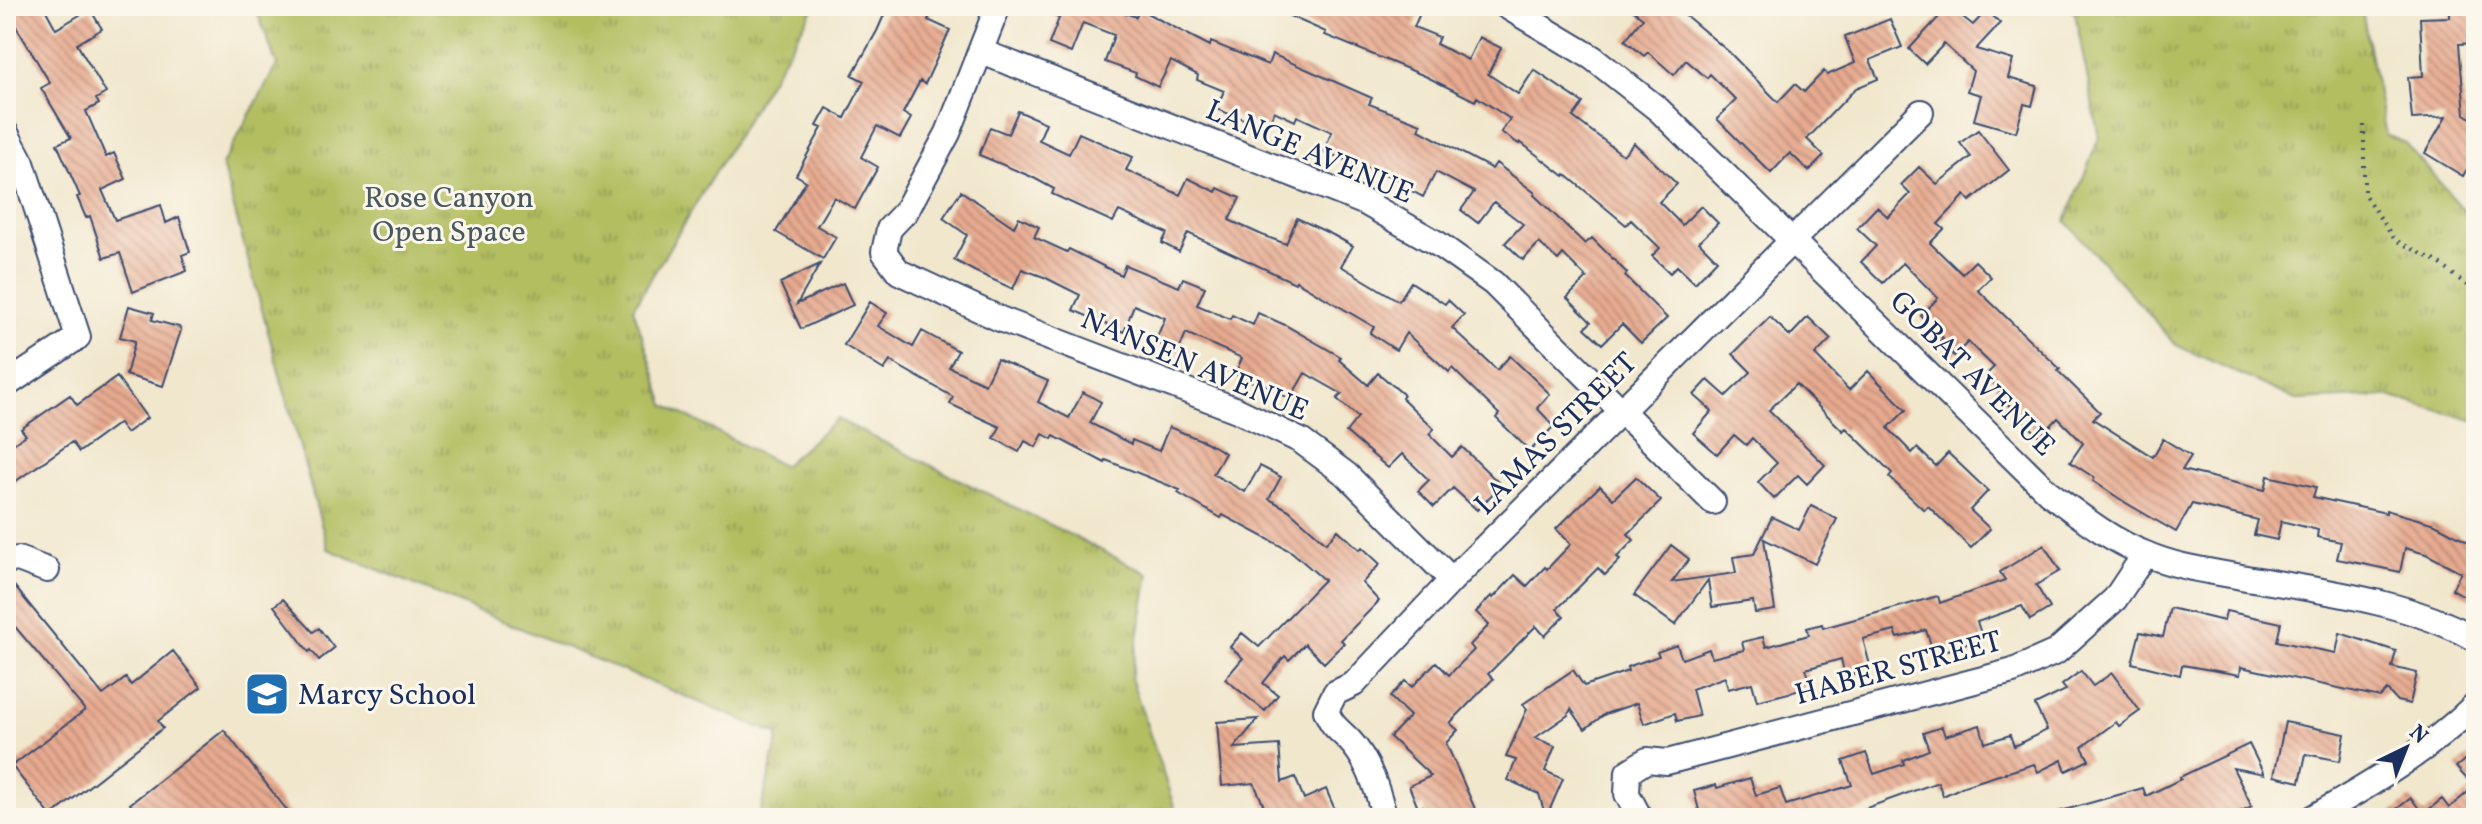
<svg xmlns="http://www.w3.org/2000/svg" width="2482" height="824" viewBox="0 0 2482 824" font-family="Vollkorn,serif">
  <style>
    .grass { fill: url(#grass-tufts); stroke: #66765f; stroke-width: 2 }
    .building { fill: url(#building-back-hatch) }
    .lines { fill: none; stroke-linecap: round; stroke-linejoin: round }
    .minor-casing { stroke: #3b4b6f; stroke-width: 28 }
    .path { stroke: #3b4b6f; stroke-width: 4; stroke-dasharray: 2 6; stroke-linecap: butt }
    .minor { stroke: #fff; stroke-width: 24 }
    .labels { text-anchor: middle; stroke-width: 6; stroke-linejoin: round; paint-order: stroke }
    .street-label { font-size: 30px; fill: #1b2f5e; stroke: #fbf7ec }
    .park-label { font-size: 30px; fill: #485a5f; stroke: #fbf7ec }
    .poi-label { font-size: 30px; fill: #1b2f5e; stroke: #fbf7ec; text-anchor: start }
  </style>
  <defs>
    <pattern id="grass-tufts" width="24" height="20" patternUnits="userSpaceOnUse" patternTransform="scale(2)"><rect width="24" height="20" fill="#b2be60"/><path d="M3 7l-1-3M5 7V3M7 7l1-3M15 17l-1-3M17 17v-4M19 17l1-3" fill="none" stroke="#909b52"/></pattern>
    <pattern id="building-back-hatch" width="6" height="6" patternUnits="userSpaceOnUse" patternTransform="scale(2)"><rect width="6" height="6" fill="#e7aa8f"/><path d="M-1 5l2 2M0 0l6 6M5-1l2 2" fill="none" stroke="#ba8b78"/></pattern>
  </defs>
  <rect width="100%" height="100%" fill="#fbf7ec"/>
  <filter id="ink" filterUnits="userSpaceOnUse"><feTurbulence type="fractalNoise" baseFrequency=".0125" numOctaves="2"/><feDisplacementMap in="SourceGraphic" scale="16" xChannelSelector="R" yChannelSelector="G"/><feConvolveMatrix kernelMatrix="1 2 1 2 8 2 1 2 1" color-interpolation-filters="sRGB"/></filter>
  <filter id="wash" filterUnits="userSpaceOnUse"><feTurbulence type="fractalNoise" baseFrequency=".006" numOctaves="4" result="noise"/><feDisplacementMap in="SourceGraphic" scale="32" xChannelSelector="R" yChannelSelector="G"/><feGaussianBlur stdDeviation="1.8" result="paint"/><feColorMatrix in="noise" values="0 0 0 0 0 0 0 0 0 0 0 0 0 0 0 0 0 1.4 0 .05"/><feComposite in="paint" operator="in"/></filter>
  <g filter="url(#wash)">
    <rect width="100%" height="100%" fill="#f1e7cd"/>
    <path class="grass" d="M 255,6 L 815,6 L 633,308 L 665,405 L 783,466 L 837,419 L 1149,574 L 1131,678 L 1178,818 L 759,818 L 779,735 L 328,549 L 222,165 L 277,65 Z
      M 2065,6 L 2361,6 L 2386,135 L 2405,143 L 2476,224 L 2476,421 L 2388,396 L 2296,400 L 2176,345 L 2066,221 L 2099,138 L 2075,13 Z"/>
    <g id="blocks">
      <path class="building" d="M 6,6 L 46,6 L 44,7 L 56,29 L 90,9 L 102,29 L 77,44 L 106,93 L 96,99 L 99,104 L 86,111 L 106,157 L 114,153 L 126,179 L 102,190 L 115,220 L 161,205 L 166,223 L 179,217 L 190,252 L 182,255 L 187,271 L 133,292 L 120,253 L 104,258 L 90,216 L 86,218 L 77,197 L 80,196 L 57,144 L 71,138 L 41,88 L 50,83 L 14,23 L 6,27 Z
        M 888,6 L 934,6 L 928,20 L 950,30 L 925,84 L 920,81 L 903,113 L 911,118 L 900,138 L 877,126 L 861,157 L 878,167 L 855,209 L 834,197 L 817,226 L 836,237 L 823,259 L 776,232 L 806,181 L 796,175 L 822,128 L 817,126 L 827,108 L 845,118 L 864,81 L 852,75 L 877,31 Z
        M 1030,6 L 1106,6 L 1136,17 L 1139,9 L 1210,46 L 1211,42 L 1268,65 L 1272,54 L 1372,98 L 1369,104 L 1421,124 L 1419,130 L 1492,169 L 1496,163 L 1535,193 L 1534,195 L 1585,244 L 1592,238 L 1627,273 L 1625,276 L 1667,318 L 1641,343 L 1622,324 L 1602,344 L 1585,328 L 1591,322 L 1567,298 L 1587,278 L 1563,254 L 1558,260 L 1539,243 L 1523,260 L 1505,243 L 1523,224 L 1494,202 L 1478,223 L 1461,210 L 1474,192 L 1436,172 L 1423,197 L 1402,186 L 1404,181 L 1323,152 L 1332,132 L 1297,116 L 1295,121 L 1274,111 L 1267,128 L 1216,109 L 1224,91 L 1197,80 L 1198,75 L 1171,61 L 1158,87 L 1135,76 L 1136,73 L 1105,62 L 1114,35 L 1083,23 L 1071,53 L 1049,44 L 1059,18 Z
        M 1267,6 L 1340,6 L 1361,15 L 1365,6 L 1410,6 L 1421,11 L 1414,27 L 1439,37 L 1436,44 L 1468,60 L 1479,37 L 1501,48 L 1488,74 L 1518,94 L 1534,70 L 1583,103 L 1573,117 L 1623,155 L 1634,143 L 1677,184 L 1659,202 L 1682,225 L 1701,206 L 1718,223 L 1699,242 L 1717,260 L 1695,283 L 1677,266 L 1670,273 L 1652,256 L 1660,248 L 1631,220 L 1626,225 L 1565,174 L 1564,176 L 1520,142 L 1519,144 L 1501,132 L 1510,119 L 1477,97 L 1475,101 L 1425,76 L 1325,35 L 1326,32 Z
        M 1627,6 L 1670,6 L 1690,19 L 1729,52 L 1778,102 L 1795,84 L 1804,92 L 1824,71 L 1827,75 L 1855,63 L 1845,37 L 1890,19 L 1902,47 L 1870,60 L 1878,79 L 1856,88 L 1807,139 L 1824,156 L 1809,171 L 1790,153 L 1771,173 L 1717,119 L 1736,100 L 1710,74 L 1707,78 L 1686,60 L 1674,75 L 1648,52 L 1644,56 L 1625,40 L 1643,18 Z
        M 1949,6 L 1973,25 L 1987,10 L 2000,23 L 1976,49 L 2013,60 L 2008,78 L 2037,86 L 2032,106 L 2024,104 L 2016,132 L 1974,120 L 1981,95 L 1967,91 L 1973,71 L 1944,44 L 1925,64 L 1909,49 Z
        M 2474,7 L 2476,43 L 2459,44 L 2465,114 L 2476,121 L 2476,153 L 2463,176 L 2425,153 L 2446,117 L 2412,119 L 2408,77 L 2423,76 L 2420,18 L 2450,17 L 2450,8 Z
        M 1018,111 L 1046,123 L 1039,140 L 1069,154 L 1079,133 L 1133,157 L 1126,170 L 1180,195 L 1188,178 L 1216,192 L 1218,188 L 1240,198 L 1229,220 L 1262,235 L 1286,244 L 1297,218 L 1333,235 L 1353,246 L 1341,266 L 1399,301 L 1411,282 L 1445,304 L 1448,300 L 1464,315 L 1452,328 L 1497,370 L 1510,356 L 1550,394 L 1537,408 L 1554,426 L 1530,451 L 1496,418 L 1499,414 L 1452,368 L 1449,372 L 1406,333 L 1396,350 L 1370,333 L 1374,327 L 1296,281 L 1295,283 L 1188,233 L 1179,252 L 1162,243 L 1167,233 L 1119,211 L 1113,222 L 1052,194 L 1054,189 L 1032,177 L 979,155 L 990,127 L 1008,134 Z
        M 1978,130 L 2009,170 L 1970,201 L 1965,195 L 1938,224 L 1944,229 L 1930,243 L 1962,274 L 1975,261 L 1991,277 L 1978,290 L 2060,369 L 2058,371 L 2100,412 L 2093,419 L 2153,457 L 2163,439 L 2191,456 L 2182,470 L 2265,490 L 2268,476 L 2316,487 L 2313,497 L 2386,513 L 2386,510 L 2435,524 L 2475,545 L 2476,543 L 2476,588 L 2470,599 L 2452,589 L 2461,572 L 2426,554 L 2405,548 L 2400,572 L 2363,564 L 2337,559 L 2341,542 L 2317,537 L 2318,530 L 2281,521 L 2277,540 L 2254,535 L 2258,520 L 2192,504 L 2176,532 L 2126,503 L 2093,481 L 2095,478 L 2070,462 L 2083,443 L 2058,418 L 2040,437 L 1998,394 L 2002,391 L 1986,375 L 1994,367 L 1968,342 L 1954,356 L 1940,341 L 1943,338 L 1921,316 L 1938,298 L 1903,263 L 1883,283 L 1861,262 L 1876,246 L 1857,228 L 1877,207 L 1888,217 L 1910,194 L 1901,185 L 1919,167 L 1937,184 L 1971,157 L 1960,143 Z
        M 961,191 L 1014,227 L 1019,217 L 1039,227 L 1034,237 L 1067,252 L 1069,249 L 1121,275 L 1125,265 L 1179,287 L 1183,278 L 1205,287 L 1197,305 L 1230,319 L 1232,315 L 1253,325 L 1258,313 L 1285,325 L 1341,357 L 1339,360 L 1368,385 L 1378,373 L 1404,395 L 1402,398 L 1434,429 L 1429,434 L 1452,457 L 1462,447 L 1501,485 L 1477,510 L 1453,488 L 1434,507 L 1418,491 L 1429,480 L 1402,454 L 1388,468 L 1346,432 L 1358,417 L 1337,399 L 1342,394 L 1305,373 L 1290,399 L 1256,380 L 1255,383 L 1235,374 L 1242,358 L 1186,333 L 1178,352 L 1155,342 L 1165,318 L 1134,305 L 1124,332 L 1073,310 L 1080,295 L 1044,277 L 1022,269 L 1013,289 L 974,271 L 954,260 L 967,235 L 943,218 Z
        M 820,264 L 797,304 L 843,283 L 853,305 L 801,329 L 780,283 Z
        M 870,302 L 887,313 L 878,326 L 913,347 L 922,331 L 958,351 L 949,367 L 985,384 L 997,359 L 1048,381 L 1038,402 L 1069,418 L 1083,392 L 1101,402 L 1090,423 L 1131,444 L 1132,440 L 1159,451 L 1169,427 L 1206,442 L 1225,453 L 1213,474 L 1245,492 L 1260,466 L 1281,477 L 1269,499 L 1289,510 L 1326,543 L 1338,530 L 1360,550 L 1362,547 L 1380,564 L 1362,583 L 1379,601 L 1341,640 L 1344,643 L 1324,663 L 1305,644 L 1289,660 L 1285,656 L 1263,683 L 1278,695 L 1265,711 L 1225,679 L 1243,658 L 1230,647 L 1242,633 L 1259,647 L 1324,580 L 1292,552 L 1223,515 L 1221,518 L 1178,493 L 1180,490 L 1106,460 L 1105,463 L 1054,436 L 1052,439 L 1043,434 L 1036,447 L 1025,441 L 1019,452 L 994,438 L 1000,427 L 950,404 L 953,397 L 890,361 L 884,370 L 844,345 Z
        M 129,306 L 154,313 L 152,320 L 179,327 L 181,330 L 163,386 L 126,375 L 135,341 L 120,337 Z
        M 1770,317 L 1790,336 L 1808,317 L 1831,339 L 1815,355 L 1849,390 L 1868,371 L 1906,410 L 1888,428 L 1912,453 L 1917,448 L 1936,466 L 1948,453 L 1988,491 L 1970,510 L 1990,529 L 1971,548 L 1928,506 L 1924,510 L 1889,477 L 1892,473 L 1846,428 L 1843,431 L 1796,384 L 1769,410 L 1825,465 L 1807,484 L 1798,475 L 1774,499 L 1758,482 L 1777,463 L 1752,438 L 1746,445 L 1734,435 L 1717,454 L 1693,433 L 1712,411 L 1694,395 L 1708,380 L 1726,396 L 1751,372 L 1733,354 Z
        M 117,377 L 147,418 L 126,433 L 119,423 L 79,452 L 72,442 L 6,488 L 6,449 L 26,435 L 21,429 L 70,395 L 77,405 Z
        M 1636,477 L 1661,501 L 1628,534 L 1634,540 L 1617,557 L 1620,560 L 1605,575 L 1598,568 L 1557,609 L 1564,616 L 1545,636 L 1536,626 L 1488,674 L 1493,679 L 1450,723 L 1458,730 L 1446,743 L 1476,811 L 1461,818 L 1428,818 L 1423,806 L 1418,808 L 1409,786 L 1431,776 L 1390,737 L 1410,716 L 1390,697 L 1405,681 L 1412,687 L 1436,662 L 1449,675 L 1474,650 L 1470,645 L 1489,625 L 1476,612 L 1491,596 L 1493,598 L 1515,575 L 1527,586 L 1545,567 L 1547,569 L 1571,544 L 1556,529 L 1600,486 L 1613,499 Z
        M 1811,506 L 1837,519 L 1815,564 L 1764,539 L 1775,610 L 1755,613 L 1753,601 L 1712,607 L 1708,580 L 1675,625 L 1634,595 L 1671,545 L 1689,559 L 1672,582 L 1736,573 L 1733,557 L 1754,554 L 1772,517 L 1799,530 Z
        M 2044,545 L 2060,571 L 2036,585 L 2050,608 L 2030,620 L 2022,606 L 1977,622 L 1983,639 L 1934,654 L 1926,630 L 1898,638 L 1895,631 L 1863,639 L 1871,669 L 1845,676 L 1841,659 L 1806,669 L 1812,687 L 1757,701 L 1752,683 L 1728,689 L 1725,677 L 1692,689 L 1699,716 L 1677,721 L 1675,713 L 1644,724 L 1637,703 L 1605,714 L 1585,729 L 1571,709 L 1568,715 L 1535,738 L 1555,746 L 1545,771 L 1563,779 L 1546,818 L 1539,794 L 1508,780 L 1516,760 L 1506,757 L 1527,709 L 1523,704 L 1573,670 L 1584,686 L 1628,671 L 1627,667 L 1659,656 L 1657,652 L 1677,645 L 1682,659 L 1709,649 L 1712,658 L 1744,650 L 1742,642 L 1763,637 L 1766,647 L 1809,635 L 1807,628 L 1822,624 L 1823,628 L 1938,596 L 1940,603 L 2005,580 L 2000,572 Z
        M 6,576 L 103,695 L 126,678 L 131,685 L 173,651 L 201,687 L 158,721 L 163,728 L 51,816 L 12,766 L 85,710 L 6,616 Z
        M 283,599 L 313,632 L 319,628 L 334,648 L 319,660 L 311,650 L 309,652 L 274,606 Z
        M 2170,608 L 2224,621 L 2226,611 L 2281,623 L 2277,641 L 2310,648 L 2336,653 L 2340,633 L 2396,651 L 2392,667 L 2417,673 L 2410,704 L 2397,701 L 2387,690 L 2380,697 L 2241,667 L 2240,675 L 2182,665 L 2180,675 L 2132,663 L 2140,632 L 2163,637 Z
        M 2081,671 L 2093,686 L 2112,673 L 2140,711 L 2119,726 L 2116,722 L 2082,747 L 2089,760 L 2066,771 L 2062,760 L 2038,772 L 2034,764 L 1964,786 L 1943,796 L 1938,782 L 1850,814 L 1852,818 L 1701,818 L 1694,791 L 1716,785 L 1717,788 L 1750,778 L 1756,795 L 1780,788 L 1786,805 L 1852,785 L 1843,761 L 1866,753 L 1874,774 L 1904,764 L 1903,760 L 1929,750 L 1923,733 L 1942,727 L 1945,736 L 1980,725 L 1985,743 L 2010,735 L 2014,746 L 2047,730 L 2035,705 L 2066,690 L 2062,685 Z
        M 1258,719 L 1234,748 L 1279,745 L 1282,782 L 1295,777 L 1304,799 L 1326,789 L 1336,812 L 1322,818 L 1269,818 L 1254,783 L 1222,786 L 1217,722 Z
        M 2285,722 L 2345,734 L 2340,761 L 2306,754 L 2300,782 L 2274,776 Z
        M 224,730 L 293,818 L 141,818 L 130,804 Z
        M 2249,744 L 2264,774 L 2233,768 L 2252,806 L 2227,818 L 2192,818 L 2188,811 L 2173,818 L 2055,818 L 2054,813 L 2143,788 L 2146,796 L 2181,779 L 2180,777 Z
        M 2476,750 L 2476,818 L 2385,818 L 2411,798 L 2423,814 L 2442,799 L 2449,808 L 2474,787 L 2456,767 Z"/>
    </g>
  </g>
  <g filter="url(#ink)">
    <use href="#blocks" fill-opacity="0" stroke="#3b4b6f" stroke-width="2"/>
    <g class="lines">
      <g class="minor-casing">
        <path id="minor" d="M 998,6 L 948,133 L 906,211 L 889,229 L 884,252 L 899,272 L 1000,319 L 1237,410 L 1301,441 L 1347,475 L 1452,580
          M 1506,6 L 1593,58 L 1659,110 L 2048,492 C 2079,515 2110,540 2146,554 C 2176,567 2209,571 2241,577 C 2321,591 2404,600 2476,639
          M 982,52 L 1366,203 L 1438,244 L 1493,283 L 1713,502
          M 6,133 L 22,163 L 78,337 L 6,385
          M 6,561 L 18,559 L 47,570
          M 1385,818 C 1378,792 1369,761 1350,741 C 1337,727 1334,729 1326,711 L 1335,693 L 1354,684 L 1452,580 L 1921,112
          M 1640,818 L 1627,794 L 1628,772 L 1647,760 L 1667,762 L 2013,671 L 2056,652 L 2115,599 L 2145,554
          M 2312,818 C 2370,785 2428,751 2476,704"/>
      </g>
      <path class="path" d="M 2364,125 L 2364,194 L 2395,240 L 2438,262 L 2476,293"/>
      <use href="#minor" class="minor"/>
    </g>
  </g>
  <defs>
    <g id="school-square" transform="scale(2.3)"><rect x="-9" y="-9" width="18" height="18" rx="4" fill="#1f6fb2" stroke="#fbf7ec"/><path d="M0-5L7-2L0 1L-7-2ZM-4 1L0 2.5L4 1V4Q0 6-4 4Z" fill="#fff"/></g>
  </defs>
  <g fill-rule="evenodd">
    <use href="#school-square" x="267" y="694"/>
  </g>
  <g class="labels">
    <g class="street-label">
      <text transform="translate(1310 151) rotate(23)" y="10">LANGE AVENUE</text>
      <text transform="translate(1195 364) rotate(23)" y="10">NANSEN AVENUE</text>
      <text transform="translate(1973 373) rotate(45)" y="10">GOBAT AVENUE</text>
      <text transform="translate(1555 433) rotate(-45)" y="10">LAMAS STREET</text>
      <text transform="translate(1898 667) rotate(-15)" y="10">HABER STREET</text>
    </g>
    <g class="park-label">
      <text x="449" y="207">Rose Canyon<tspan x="449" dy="34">Open Space</tspan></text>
    </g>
    <g class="poi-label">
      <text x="298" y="704">Marcy School</text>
    </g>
  </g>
  <rect width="2482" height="824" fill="none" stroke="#fbf7ec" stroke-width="32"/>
  <g transform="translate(2406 748) rotate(43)" stroke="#fbf7ec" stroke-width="6" paint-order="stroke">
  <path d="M0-6L14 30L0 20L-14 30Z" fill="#1b2f5e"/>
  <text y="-12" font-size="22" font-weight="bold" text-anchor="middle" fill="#1b2f5e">N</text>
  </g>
</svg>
